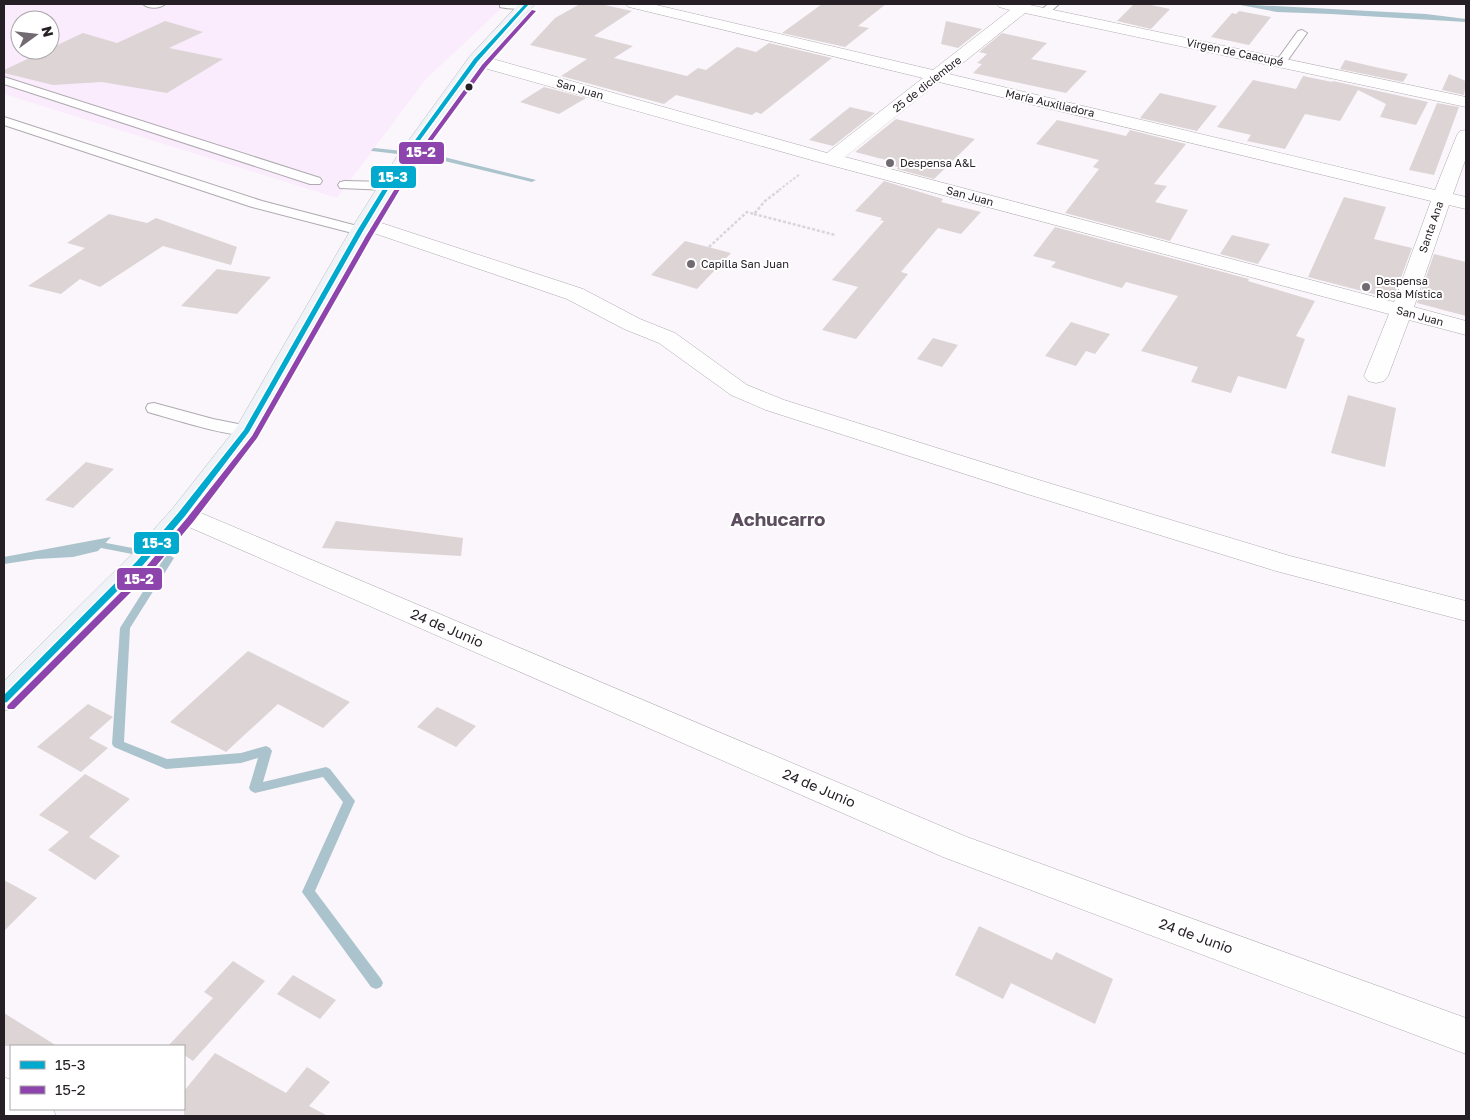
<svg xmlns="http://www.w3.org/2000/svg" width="1470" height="1120" viewBox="0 0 1470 1120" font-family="'Golos Text',sans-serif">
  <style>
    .built { fill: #faecfc; fill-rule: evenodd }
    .water { fill: #aac3cc }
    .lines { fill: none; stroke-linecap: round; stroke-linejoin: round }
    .stream { fill: #aac3cc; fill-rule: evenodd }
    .building { fill: #ddd4d5 }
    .service-casing { stroke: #afaab0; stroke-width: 2 }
    .minor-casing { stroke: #afaab0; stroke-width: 1 }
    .primary-casing { stroke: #b8bfc6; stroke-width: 1 }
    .path-far1 { stroke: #d8d6d8; stroke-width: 2; stroke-dasharray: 2.5 2; stroke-linecap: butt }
    .path { stroke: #d8d6d8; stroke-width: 2.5; stroke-dasharray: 3 2; stroke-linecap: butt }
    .service { fill: #fefefe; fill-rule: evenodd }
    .minor { fill: #fefefe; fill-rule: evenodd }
    .primary { fill: #eff3f7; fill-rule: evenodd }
    .bus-1-casing { stroke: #fff; stroke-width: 3 }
    .bus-2-casing { stroke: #fff; stroke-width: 3 }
    .bus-1 { fill: #00a9ce; fill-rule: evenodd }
    .bus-2 { fill: #8e44ad; fill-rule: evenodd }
    .bus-dot { fill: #262026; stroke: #fff; stroke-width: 2 }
    .poi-dot { fill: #716b71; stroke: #fff; stroke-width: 2 }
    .labels { text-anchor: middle; stroke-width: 4; stroke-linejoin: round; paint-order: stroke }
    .far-street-label { font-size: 11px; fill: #262026; stroke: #fff }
    .far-poi-label { font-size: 11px; fill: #262026; stroke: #fff; text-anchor: start }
    .street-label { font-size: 14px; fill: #262026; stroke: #fff }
    .district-label { font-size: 19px; font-weight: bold; fill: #5c4e5e; stroke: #fff }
    .line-badge { stroke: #fff; stroke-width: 2 }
    .badge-label { font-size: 14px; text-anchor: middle; font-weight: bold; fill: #fff }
  </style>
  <rect width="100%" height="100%" fill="#fbf6fb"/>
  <path class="built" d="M 4,4 L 506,4 L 426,79 L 337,198 L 4,94 ZM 20,20 L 50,20 L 50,50 L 20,50 Z"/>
  <path class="water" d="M 1235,4 L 1426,14 L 1466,19 L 1466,22 L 1331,14 L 1277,12 Z
    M 111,537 L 98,551 L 73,557 L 37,559 L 4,564 L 4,557 Z"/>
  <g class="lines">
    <path class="stream" d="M 374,148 L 432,154 L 536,180 L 532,182 L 432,158 L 372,151 L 371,150 Z
      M 96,541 L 169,555 L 174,558 L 130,628 L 124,742 L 167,759 L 241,753 L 266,746 L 270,748 L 272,751 L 263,782 L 326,767 L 330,769 L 355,801 L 315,891 L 381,979 L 383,983 L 381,987 L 376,989 L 371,987 L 302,892 L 343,802 L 323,777 L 255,793 L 251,791 L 249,788 L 258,758 L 241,763 L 166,769 L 114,747 L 112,744 L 120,628 L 163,560 L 96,547 L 91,548 L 86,545 L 88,543 Z"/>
  </g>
  <path class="building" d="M 580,4 L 600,4 L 632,11 L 594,36 L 633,46 L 614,58 L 687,76 L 698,68 L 706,70 L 737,47 L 756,52 L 769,43 L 832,58 L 761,114 L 756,112 L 752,115 L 676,95 L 664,104 L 561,76 L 587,59 L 530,45 L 555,18 Z
    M 822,4 L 886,4 L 858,26 L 869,28 L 845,47 L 782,33 Z
    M 1134,4 L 1146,4 L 1170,9 L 1151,29 L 1117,21 Z
    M 1239,11 L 1271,17 L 1249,45 L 1211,37 L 1232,13 L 1236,14 Z
    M 165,21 L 203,32 L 169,48 L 223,59 L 167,93 L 102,82 L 53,85 L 4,73 L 4,70 L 83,33 L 117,43 Z
    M 946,21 L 982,29 L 958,48 L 941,44 Z
    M 1002,33 L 1047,43 L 1031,59 L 1087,71 L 1066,93 L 973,73 L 982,64 L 977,63 L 987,54 L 979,52 Z
    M 1345,60 L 1375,67 L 1408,74 L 1403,82 L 1340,69 Z
    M 1449,74 L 1466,81 L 1464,95 L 1442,90 Z
    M 1303,76 L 1332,82 L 1333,81 L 1428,102 L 1416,125 L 1380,117 L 1386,104 L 1358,90 L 1340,121 L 1305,114 L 1285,149 L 1247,141 L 1251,135 L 1217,127 L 1253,80 L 1296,89 Z
    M 544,87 L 586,98 L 559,114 L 520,102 Z
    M 1160,93 L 1217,106 L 1197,131 L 1140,118 Z
    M 1437,103 L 1459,107 L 1434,175 L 1409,170 Z
    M 850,107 L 875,113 L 833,146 L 809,140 Z
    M 896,119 L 975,139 L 934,179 L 897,169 L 898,167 L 886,164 L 890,161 L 855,152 Z
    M 1057,120 L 1126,136 L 1130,130 L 1186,144 L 1154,184 L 1167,186 L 1155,202 L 1188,210 L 1170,241 L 1065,213 L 1099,169 L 1093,167 L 1099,160 L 1036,144 Z
    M 884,181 L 943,199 L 941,202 L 981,212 L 961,234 L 938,228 L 901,272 L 908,274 L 856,339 L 822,330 L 858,287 L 832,280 L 884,221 L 880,220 L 882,218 L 855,211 Z
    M 1344,197 L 1386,207 L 1374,239 L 1412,248 L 1393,299 L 1308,277 Z
    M 109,214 L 147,223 L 156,218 L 237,247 L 231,265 L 163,246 L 100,287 L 80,279 L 61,294 L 28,286 L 85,248 L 67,243 Z
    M 1055,227 L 1249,279 L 1248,281 L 1315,301 L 1296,336 L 1305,339 L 1286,389 L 1238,376 L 1231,393 L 1191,382 L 1198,367 L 1141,351 L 1178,296 L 1126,282 L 1122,288 L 1051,267 L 1056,262 L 1033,256 Z
    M 1232,235 L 1270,244 L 1258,264 L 1220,254 Z
    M 685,241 L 731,253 L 697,289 L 651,275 Z
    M 1434,254 L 1466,262 L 1466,316 L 1417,303 Z
    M 217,269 L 271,277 L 237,314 L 181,306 Z
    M 1071,322 L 1110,334 L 1095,354 L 1086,351 L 1076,366 L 1045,356 Z
    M 933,338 L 958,345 L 942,367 L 917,359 Z
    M 1348,395 L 1396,408 L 1385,467 L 1331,453 Z
    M 86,462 L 114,469 L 73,508 L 45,500 Z
    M 336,521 L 463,538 L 461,556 L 322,548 Z
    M 248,651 L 350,702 L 323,728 L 278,704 L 226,752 L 170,722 Z
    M 88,704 L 113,717 L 89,738 L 108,748 L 81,772 L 37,747 Z
    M 437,707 L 476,726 L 456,747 L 417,727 Z
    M 85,774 L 130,799 L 89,837 L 120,856 L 95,880 L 48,850 L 69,832 L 39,815 Z
    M 4,880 L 37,898 L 4,931 Z
    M 979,926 L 1052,960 L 1056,952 L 1113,979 L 1095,1024 L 1011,983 L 1003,999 L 955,975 Z
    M 233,961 L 265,981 L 193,1061 L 184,1055 L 184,1046 L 168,1046 L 213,998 L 204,992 Z
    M 293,975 L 336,1000 L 320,1019 L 277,994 Z
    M 4,1013 L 57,1046 L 4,1046 Z
    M 215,1053 L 286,1093 L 307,1067 L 330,1082 L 309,1106 L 328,1116 L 184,1116 L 184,1091 Z"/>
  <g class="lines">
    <g class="service-casing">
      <path id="service" d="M 143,4 L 165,4 C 160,9 148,9 143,4 Z
        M 500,4 L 529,4 L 530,5 C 524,10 509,9 500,7 Z
        M 1048,4 L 1059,4 L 1048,14 L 1040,14 L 1039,12 Z
        M 1302,30 L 1307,33 L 1285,64 L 1277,64 L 1275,62 L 1277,60 L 1298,31 Z
        M 4,77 L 320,178 L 322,181 L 320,184 L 310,184 L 4,84 Z
        M 4,117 L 262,201 L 365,228 L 367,231 L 360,235 L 252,207 L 4,125 Z
        M 345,181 L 388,182 L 395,186 L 388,190 L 340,188 L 338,185 L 340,182 Z
        M 154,403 L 213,419 L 253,427 L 255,431 L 253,435 C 234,439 170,418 148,412 L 146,408 L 148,404 Z"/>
    </g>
    <g class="minor-casing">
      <path id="minor" d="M 626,4 L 652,4 L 933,70 L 1010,10 L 999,7 L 996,4 L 1025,4 L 1466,97 L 1466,107 L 1025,13 L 949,74 L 1435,190 L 1457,135 L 1460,131 L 1466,130 L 1466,158 L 1453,194 L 1466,197 L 1466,209 L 1449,205 L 1414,307 L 1466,321 L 1466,335 L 1409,320 L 1388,376 L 1384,381 L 1376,383 L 1368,381 L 1364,376 L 1389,314 L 815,161 L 470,64 L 468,60 L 470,56 L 482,56 L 827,153 L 923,78 L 629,7 ZM 939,82 L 1431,201 L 1394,302 L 845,157 Z
        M 366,218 L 583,289 L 640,319 L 675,333 L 747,385 L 784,400 L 1042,481 L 1290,556 L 1466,601 L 1466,621 L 1276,571 L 1024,493 L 766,410 L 731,395 L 659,343 L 624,329 L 567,299 L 359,228 L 356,224 L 359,220 Z
        M 182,505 L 967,837 L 1466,1018 L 1466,1054 L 943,857 L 173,520 L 169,514 L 173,508 Z
        M 4,1077 L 11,1080 L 11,1109 L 53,1109 L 56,1116 L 4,1116 Z"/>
    </g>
    <g class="primary-casing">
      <path id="primary" d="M 519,4 L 535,4 L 482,64 L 414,159 L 370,231 L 256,436 L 191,520 L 150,570 L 15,708 L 4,711 L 4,681 L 130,556 L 173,508 L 236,428 L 350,231 L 396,158 L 470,56 Z"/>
    </g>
    <path class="path-far1" d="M 779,190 L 800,174"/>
    <path class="path" d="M 754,214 L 835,235
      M 709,247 L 747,212 L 754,214 L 765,201 L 781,189"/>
    <use href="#service" class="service"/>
    <use href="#minor" class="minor"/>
    <use href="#primary" class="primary"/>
    <g class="bus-1-casing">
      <path id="bus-1" d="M 525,4 L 529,4 L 478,61 L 407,158 L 363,231 L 249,432 L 185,516 L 143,565 L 7,702 L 4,703 L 4,695 L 137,561 L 179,512 L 244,430 L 357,231 L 402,158 L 474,59 Z"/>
    </g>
    <g class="bus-2-casing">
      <path id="bus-2" d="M 532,10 L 536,11 L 486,67 L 415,164 L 372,236 L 257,438 L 193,522 L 151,572 L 14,709 L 8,709 L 7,707 L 8,705 L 145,568 L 187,518 L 252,436 L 366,236 L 410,164 L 482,65 Z"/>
    </g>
    <use href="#bus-1" class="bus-1"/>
    <use href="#bus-2" class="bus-2"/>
  </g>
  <circle class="bus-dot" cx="469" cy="87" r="4.5"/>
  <g class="poi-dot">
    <circle cx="890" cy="163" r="5"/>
    <circle cx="691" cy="264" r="5"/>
    <circle cx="1366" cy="287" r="5"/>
  </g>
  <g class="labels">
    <g class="far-street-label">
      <text transform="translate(1235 52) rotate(12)" y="4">Virgen de Caacupé</text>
      <text transform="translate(927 84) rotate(-38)" y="4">25 de diciembre</text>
      <text transform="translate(580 89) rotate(16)" y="4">San Juan</text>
      <text transform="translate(1050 103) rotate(13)" y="4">María Auxiliadora</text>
      <text transform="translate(970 196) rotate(15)" y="4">San Juan</text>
      <text transform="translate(1431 227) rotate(-71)" y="4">Santa Ana</text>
      <text transform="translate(1420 316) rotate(15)" y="4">San Juan</text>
    </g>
    <g class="far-poi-label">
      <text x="900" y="167">Despensa A&amp;L</text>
      <text x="701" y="268">Capilla San Juan</text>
      <text x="1376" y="285">Despensa<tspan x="1376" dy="13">Rosa Mística</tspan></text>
    </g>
    <g class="street-label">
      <text transform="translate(447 628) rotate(23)" y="5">24 de Junio</text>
      <text transform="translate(819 788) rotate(23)" y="5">24 de Junio</text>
      <text transform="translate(1196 936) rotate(20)" y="5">24 de Junio</text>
    </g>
    <g class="district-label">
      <text x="778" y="526">Achucarro</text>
    </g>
  </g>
  <g class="line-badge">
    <rect x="398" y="141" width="47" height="24" rx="5" fill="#8e44ad"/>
    <rect x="370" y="165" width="47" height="24" rx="5" fill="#00a9ce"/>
    <rect x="133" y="531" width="47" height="24" rx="5" fill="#00a9ce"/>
    <rect x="116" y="567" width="47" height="24" rx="5" fill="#8e44ad"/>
  </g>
  <g class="badge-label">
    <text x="421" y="157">15-2</text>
    <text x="393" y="182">15-3</text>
    <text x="157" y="548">15-3</text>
    <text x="139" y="584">15-2</text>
  </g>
  <rect width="1470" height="1120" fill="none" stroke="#262026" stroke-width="10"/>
  <rect x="10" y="1045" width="175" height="65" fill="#ffffff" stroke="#a8a6a8"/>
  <rect x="20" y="1061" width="25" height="8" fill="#00a9ce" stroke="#a8a6a8"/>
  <text x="55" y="1070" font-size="15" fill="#262026">15-3</text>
  <rect x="20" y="1086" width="25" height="8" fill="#8e44ad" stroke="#a8a6a8"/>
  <text x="55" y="1095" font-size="15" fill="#262026">15-2</text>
  <g transform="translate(35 35) rotate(75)"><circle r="24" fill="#ffffff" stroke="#a8a6a8"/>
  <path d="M0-4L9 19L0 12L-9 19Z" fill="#716b71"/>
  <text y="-8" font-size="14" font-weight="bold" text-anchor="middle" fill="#262026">N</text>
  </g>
</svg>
